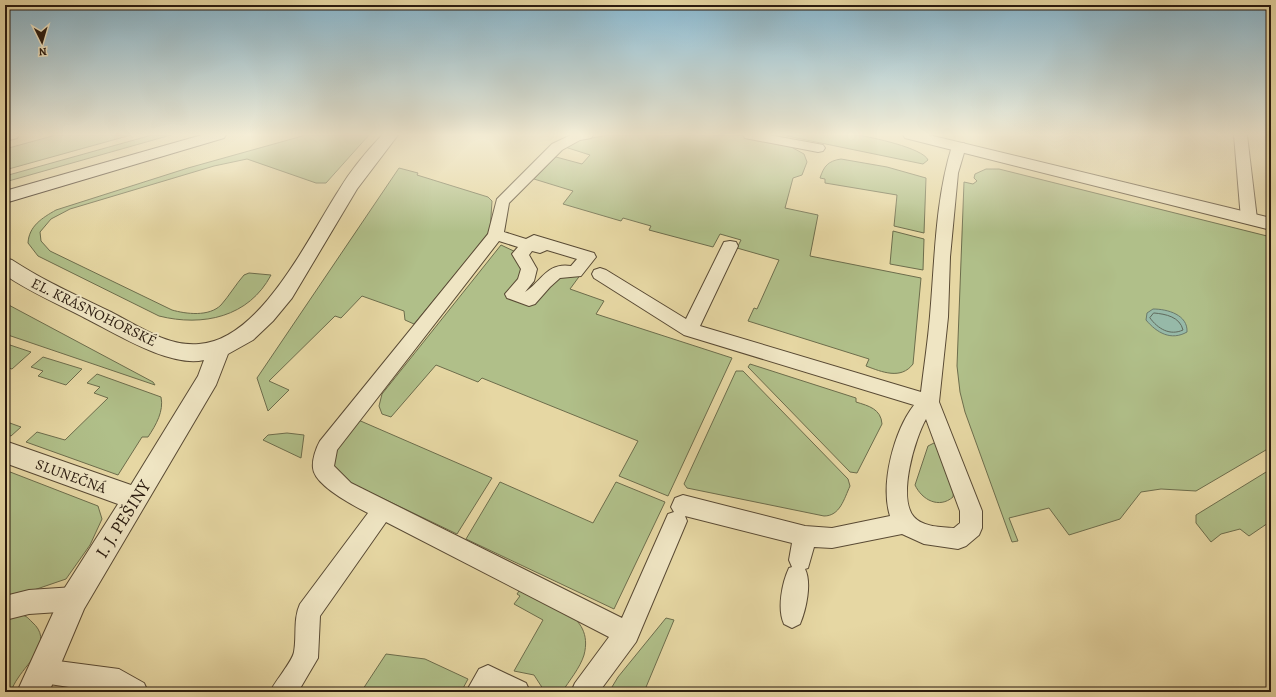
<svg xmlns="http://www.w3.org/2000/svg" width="1276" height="697" viewBox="0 0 1276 697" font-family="Alegreya,serif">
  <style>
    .green { fill: #b0bf89; stroke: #6d6d4c }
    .water { fill: #96b9a8; stroke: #6b7a6b }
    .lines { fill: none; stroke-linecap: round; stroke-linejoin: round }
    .shore { stroke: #606a5c; stroke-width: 1 }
    .service-casing { stroke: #594a34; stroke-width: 2 }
    .minor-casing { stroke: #594a34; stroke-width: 2 }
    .secondary-casing { stroke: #2a1b0f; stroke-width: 2 }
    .service { fill: #efe5c3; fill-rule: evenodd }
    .minor { fill: #efe5c3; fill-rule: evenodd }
    .secondary { fill: #efe5c3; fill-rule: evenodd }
    .labels { text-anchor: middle; stroke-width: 4; stroke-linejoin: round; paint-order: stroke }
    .street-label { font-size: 15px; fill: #2a1b0f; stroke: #efe5c3 }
    .near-street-label { font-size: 18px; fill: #2a1b0f; stroke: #efe5c3 }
  </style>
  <rect width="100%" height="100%" fill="#e6d7a3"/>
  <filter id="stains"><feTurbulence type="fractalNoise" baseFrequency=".005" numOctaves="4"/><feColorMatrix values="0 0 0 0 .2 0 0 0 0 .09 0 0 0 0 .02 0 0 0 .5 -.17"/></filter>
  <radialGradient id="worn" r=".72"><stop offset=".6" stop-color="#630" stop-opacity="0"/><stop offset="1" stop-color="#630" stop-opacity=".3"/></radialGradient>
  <path class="green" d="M 56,135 L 131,135 L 5,170 L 5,149 Z
    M 152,135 L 171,135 L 5,182 L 5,176 Z
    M 306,135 L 369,135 L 326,183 L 316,183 L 247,159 L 214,166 L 70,209 L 51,219 L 40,232 L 41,241 L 50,251 L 172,310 C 186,314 209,317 221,305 C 229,296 236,284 244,275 L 249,273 L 271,275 C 249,317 203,327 159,316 L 38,256 L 28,243 C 29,226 42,218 56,210 L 188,168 Z
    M 609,135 L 738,135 L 793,145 L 793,148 L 804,154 L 807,162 L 802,175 L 793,178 L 785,208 L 818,215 L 810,256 L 921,278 L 913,364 C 901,380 882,372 866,366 L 869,359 L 748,321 L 754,308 L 757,309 L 779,260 L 737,248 L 741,240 L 720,234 L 713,247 L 649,230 L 651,226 L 623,218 L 621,221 L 563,204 L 573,191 L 534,179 L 556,157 L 582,164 L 590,155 L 565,147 L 580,140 Z
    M 782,135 C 804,135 835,131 857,135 C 871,137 923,148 928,160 L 923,164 Z
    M 841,159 L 887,167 L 926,178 L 924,233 L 894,226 L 897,195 L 825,183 L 825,179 L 820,178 C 824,166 828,161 841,159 Z
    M 399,168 L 418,173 L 417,175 L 488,197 L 492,201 L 490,232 L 414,324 L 405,320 L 404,311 L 362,296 L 341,318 L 335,316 L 269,381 L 289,390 L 268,411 L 257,378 Z
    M 986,169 L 999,169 L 1271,237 L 1271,447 L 1196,491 L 1161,489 L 1141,492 L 1120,519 L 1069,535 L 1049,508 L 1009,518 L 1018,541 L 1012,542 L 965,412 L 960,392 L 957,366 L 964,182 L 973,184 L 977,181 L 974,178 L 975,174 Z
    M 893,231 L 924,239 L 923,270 L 890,264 Z
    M 501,245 L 520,254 L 529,269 L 514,294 L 529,300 L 550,276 L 581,274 L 570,289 L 604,301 L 596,314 L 732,358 L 668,496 L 619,476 L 638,441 L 482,378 L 478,382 L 436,365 L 391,417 L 382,414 L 379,406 L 382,394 Z
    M 5,303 L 153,382 L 155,385 L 5,334 Z
    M 7,344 L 31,352 L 12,369 L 5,367 L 5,346 Z
    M 43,357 L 82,369 L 66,385 L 38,376 L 43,371 L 31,367 Z
    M 750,364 L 856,398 L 856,402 C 869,406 881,409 882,424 L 857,473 L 850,472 L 748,367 Z
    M 736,371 L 743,371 L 848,479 L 850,486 C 844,499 840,516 824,516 L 687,488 L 684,484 Z
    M 97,374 L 161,397 C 164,411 156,425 148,437 L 142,437 L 118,475 L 26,442 L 37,432 L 65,440 L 108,398 L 94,393 L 100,387 L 87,383 Z
    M 356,419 L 492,478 L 457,534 L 334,475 L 331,458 Z
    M 5,421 L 7,422 L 21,427 L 11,436 L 5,434 Z
    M 287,433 L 304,435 L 301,458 L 263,440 L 268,435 Z
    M 934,443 L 938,445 L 954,488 L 953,497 C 939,509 922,500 915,485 L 928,446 Z
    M 1271,469 L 1271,521 L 1249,536 L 1240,529 L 1221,534 L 1211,542 L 1196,523 L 1196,515 Z
    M 5,470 L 98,506 L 102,519 L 90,545 L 66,579 L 28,592 L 5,598 Z
    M 500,482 L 593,523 L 616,482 L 665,502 L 614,609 L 466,539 Z
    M 519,591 C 547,603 595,613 584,655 C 580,668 569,681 562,692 L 545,692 L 534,675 L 514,671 L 543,620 L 514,604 L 520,596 L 517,594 Z
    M 19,615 C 26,615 27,617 32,622 C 54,641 29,661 18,678 C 15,682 13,687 10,692 L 5,692 L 5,617 Z
    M 666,618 L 674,620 L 644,692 L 609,692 L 618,677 Z
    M 386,654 L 425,659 L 468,679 L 461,692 L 361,692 Z"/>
  <path class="water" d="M 1153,309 C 1168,309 1188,315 1187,332 C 1171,341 1157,333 1146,320 L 1147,313 Z"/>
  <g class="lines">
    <path class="shore" d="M 1154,313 C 1166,314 1180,317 1183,330 C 1170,336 1158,329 1150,318 Z"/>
    <g class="service-casing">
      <path id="service" d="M 571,135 L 593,135 L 591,138 L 580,140 L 562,150 L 509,203 L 504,232 L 526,239 L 534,235 L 594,253 L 596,257 L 581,276 L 560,278 L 550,287 L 535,304 L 529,306 L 507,298 L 505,294 L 518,279 L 521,269 L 512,254 L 518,247 L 499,241 L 337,450 L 334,466 L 351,483 L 622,618 L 668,514 L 674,512 L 671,507 L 675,498 L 683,495 L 805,526 L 832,528 L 890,516 C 880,484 894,431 914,405 L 684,335 L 594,278 L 592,274 L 594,270 L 600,268 L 606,270 L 686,319 L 724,242 L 730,241 L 736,242 L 738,246 L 700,326 L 921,392 C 924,366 928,341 930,316 C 935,259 935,201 952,146 L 954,143 L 964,143 L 966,146 L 958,173 L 950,257 L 948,317 L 939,402 L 982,511 L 982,528 L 979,535 L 966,546 L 958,549 L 924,544 L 902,534 L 832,548 L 814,547 L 808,568 L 805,569 C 812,583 806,610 800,624 L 792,628 L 784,624 C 777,609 782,583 789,568 L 792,567 L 789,560 L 792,543 L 685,516 L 687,521 L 636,642 L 599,692 L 571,692 L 575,683 L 609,637 L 386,522 L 320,616 L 318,658 L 298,692 L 270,692 C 275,681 292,662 294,652 C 297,636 293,619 300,604 L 368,513 C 354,506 314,485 313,468 C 312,460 316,448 320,441 L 488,234 L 497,199 L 552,144 ZM 547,250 L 577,259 L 571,266 C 547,262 541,282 525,292 L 534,281 L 537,269 L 529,255 L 532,251 L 540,253 ZM 926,419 L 960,511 L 960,523 L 954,528 C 941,527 923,527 914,517 C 897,498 915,438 926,419 Z
        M 743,135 L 769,135 L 818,144 L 823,145 L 825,148 L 823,151 L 818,152 L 750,139 L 745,138 Z
        M 1234,135 L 1247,135 L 1257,219 L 1254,222 L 1249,224 L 1244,222 L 1241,219 Z
        M 74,587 L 82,591 L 86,599 L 82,607 L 74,611 L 29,614 L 5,620 L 5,596 L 29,590 Z
        M 43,659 L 119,669 L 144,683 L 148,692 L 101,692 L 43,683 L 34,680 L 31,671 L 34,662 Z
        M 488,665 L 526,683 L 530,692 L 466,692 L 479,669 Z"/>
    </g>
    <g class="minor-casing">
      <path id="minor" d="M 5,135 L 19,135 L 17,138 L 5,141 Z
        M 382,135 L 398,135 L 357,189 L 292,298 L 273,321 L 253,340 L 228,354 L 216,385 L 84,609 L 49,692 L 17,692 L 64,589 L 118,504 L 5,463 L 5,441 L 131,485 L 198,376 L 204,360 C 170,368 115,333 85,318 C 58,304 30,292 5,275 L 5,258 L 12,260 C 44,281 78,296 111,312 C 138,326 168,347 199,344 C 261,340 309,236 339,190 C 351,170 366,152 382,135 Z
        M 903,135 L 929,135 L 1271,218 L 1271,230 L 905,138 Z"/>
    </g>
    <g class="secondary-casing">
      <path id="secondary" d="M 202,135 L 226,135 L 224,138 L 5,203 L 5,191 Z"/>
    </g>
    <use href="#service" class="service"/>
    <use href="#minor" class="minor"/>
    <use href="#secondary" class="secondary"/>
  </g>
  <linearGradient id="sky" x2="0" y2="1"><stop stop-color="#87b6ce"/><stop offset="0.58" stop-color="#f4edd6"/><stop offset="1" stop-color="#f4edd6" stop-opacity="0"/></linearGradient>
  <rect width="1276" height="232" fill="url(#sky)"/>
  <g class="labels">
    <g class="street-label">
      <text transform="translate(94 312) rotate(26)" y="5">EL. KRÁSNOHORSKÉ</text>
      <text transform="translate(71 476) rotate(20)" y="5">SLUNEČNÁ</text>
    </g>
    <g class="near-street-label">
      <text transform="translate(123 519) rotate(-58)" y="6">I. J. PEŠINY</text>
    </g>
  </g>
  <rect width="1276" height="697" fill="none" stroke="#e6d7a3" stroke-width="20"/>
  <rect x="6" y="6" width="1264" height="685" fill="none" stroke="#2a1b0f" stroke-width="2"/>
  <rect x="10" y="10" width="1256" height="677" fill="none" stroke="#2a1b0f"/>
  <g transform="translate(42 42) rotate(175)" stroke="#efe5c3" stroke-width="3" paint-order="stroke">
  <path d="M0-3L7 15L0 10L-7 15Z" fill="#2a1b0f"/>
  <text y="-6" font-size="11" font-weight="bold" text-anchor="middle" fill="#2a1b0f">N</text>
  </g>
  <rect width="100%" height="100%" filter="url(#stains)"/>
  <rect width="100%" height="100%" fill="url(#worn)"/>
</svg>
